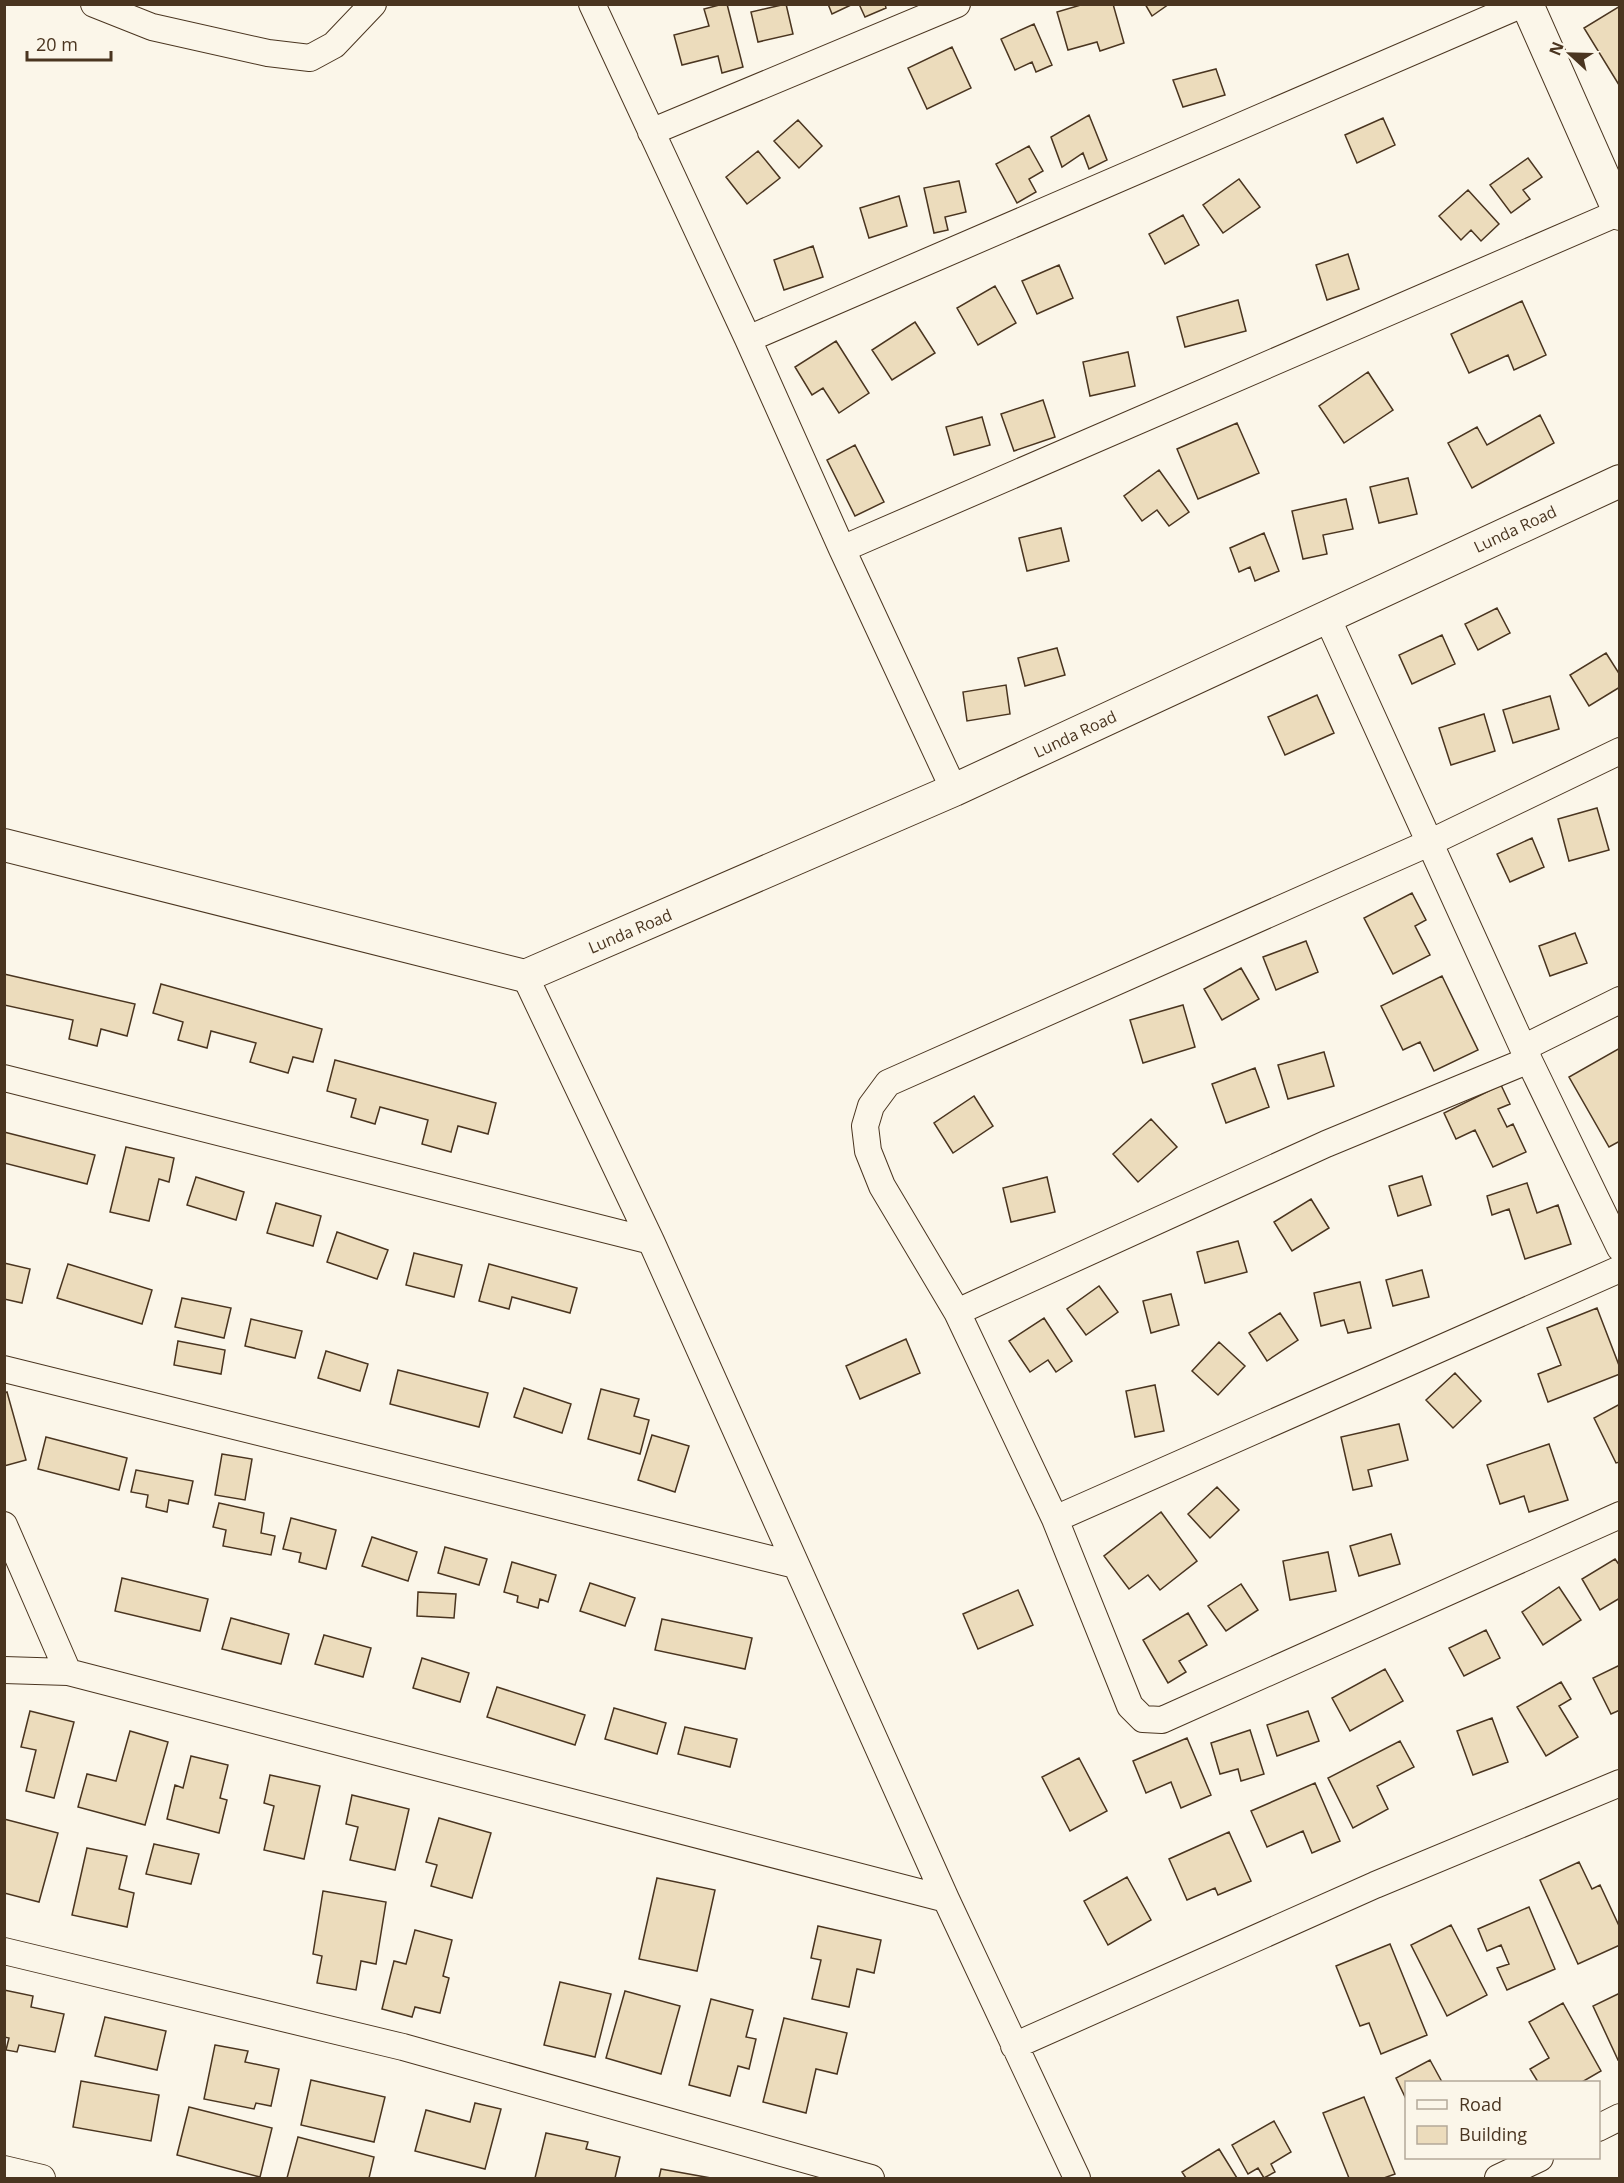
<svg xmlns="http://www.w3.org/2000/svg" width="1624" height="2183" viewBox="0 0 1624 2183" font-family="'Open Sans',sans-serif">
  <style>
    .building { fill: #ecdcbc; stroke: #4a3520; stroke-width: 1.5 }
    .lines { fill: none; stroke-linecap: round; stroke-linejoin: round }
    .minor-casing { stroke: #4a3520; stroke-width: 28 }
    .tertiary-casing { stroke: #4a3520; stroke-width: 34 }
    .minor { stroke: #fbf6e9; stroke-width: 26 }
    .tertiary { stroke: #fbf6e9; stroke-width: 32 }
    .labels { text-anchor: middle; stroke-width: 4.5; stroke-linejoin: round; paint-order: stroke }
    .street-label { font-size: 16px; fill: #4a3520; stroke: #fbf6e9 }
  </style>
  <rect width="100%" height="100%" fill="#fbf6e9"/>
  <path class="building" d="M 723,4 L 727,4 L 743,67 L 722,73 L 718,56 L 682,65 L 674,35 L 709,26 L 704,9 Z
    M 786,4 L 793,34 L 758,42 L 751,12 Z
    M 828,4 L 853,4 L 832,14 Z
    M 859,4 L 885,4 L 886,8 L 865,17 Z
    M 1084,4 L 1113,4 L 1124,43 L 1100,51 L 1097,42 L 1068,50 L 1057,12 Z
    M 1145,4 L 1169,4 L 1152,16 Z
    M 1620,6 L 1620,85 L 1619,85 L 1584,28 Z
    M 1034,24 L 1052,65 L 1036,72 L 1032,62 L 1015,70 L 1001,39 Z
    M 952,47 L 971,88 L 927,109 L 908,68 Z
    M 1216,69 L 1225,95 L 1183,107 L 1173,80 Z
    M 1089,115 L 1107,160 L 1089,169 L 1083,153 L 1062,167 L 1051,137 Z
    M 1383,118 L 1395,145 L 1357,163 L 1345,135 Z
    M 798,120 L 822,146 L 799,168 L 774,141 Z
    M 1029,146 L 1043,171 L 1029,179 L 1036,192 L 1017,203 L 996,164 Z
    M 758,151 L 780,178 L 747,204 L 726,177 Z
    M 1528,158 L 1542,177 L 1523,190 L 1530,199 L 1511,213 L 1490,185 Z
    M 1239,179 L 1260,207 L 1223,233 L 1203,205 Z
    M 959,181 L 966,212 L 945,217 L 948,230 L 934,233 L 924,188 Z
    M 1468,190 L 1499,224 L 1481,241 L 1471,230 L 1461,240 L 1439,216 Z
    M 899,196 L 907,226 L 869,238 L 860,208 Z
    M 1183,215 L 1199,245 L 1165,264 L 1149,234 Z
    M 813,246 L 823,277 L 784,290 L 774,260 Z
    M 1348,254 L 1359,289 L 1327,300 L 1316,265 Z
    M 1059,265 L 1073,298 L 1037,314 L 1022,281 Z
    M 995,286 L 1016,323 L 978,345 L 957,308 Z
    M 1238,300 L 1246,331 L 1185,347 L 1177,317 Z
    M 1522,301 L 1546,355 L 1514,370 L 1508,355 L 1469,373 L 1451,334 Z
    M 915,322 L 935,353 L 892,380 L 872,350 Z
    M 836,341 L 869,393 L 839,413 L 823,388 L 812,395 L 795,367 Z
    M 1128,352 L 1135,386 L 1090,396 L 1083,362 Z
    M 1368,372 L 1393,410 L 1344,443 L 1319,406 Z
    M 1043,400 L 1055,437 L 1014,451 L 1001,414 Z
    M 1540,415 L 1554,443 L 1472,488 L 1448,443 L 1477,427 L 1487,445 Z
    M 982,417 L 990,445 L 954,455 L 946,427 Z
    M 1237,423 L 1259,473 L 1198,499 L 1177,449 Z
    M 855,445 L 884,502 L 855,516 L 827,460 Z
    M 1159,470 L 1189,512 L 1169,526 L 1157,510 L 1142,521 L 1124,496 Z
    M 1408,478 L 1417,514 L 1379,523 L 1370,487 Z
    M 1346,499 L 1353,529 L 1323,535 L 1327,554 L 1303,559 L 1292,511 Z
    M 1061,528 L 1069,561 L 1027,571 L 1019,538 Z
    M 1264,533 L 1279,571 L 1255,581 L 1250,567 L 1239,572 L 1230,548 Z
    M 1497,608 L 1510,633 L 1478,650 L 1465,624 Z
    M 1442,635 L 1455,664 L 1412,684 L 1399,655 Z
    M 1057,648 L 1065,675 L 1025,686 L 1018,658 Z
    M 1606,653 L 1620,675 L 1620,687 L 1589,706 L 1570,675 Z
    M 1006,685 L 1010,714 L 967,721 L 963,692 Z
    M 1317,695 L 1334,733 L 1285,755 L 1268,717 Z
    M 1550,696 L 1559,729 L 1513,743 L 1503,710 Z
    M 1484,714 L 1495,751 L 1451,765 L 1439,728 Z
    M 1597,808 L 1609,850 L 1569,861 L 1558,819 Z
    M 1532,838 L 1544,867 L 1510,882 L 1497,854 Z
    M 1412,893 L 1426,920 L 1415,926 L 1430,955 L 1393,974 L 1364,918 Z
    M 1575,933 L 1587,963 L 1550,976 L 1539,946 Z
    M 1306,941 L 1318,972 L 1276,990 L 1263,957 Z
    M 1241,968 L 1259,999 L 1222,1020 L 1204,989 Z
    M 4,974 L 135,1004 L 127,1036 L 101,1029 L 97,1046 L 69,1039 L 73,1020 L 4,1005 Z
    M 1442,976 L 1478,1050 L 1434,1071 L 1420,1042 L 1403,1050 L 1381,1006 Z
    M 161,984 L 322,1029 L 313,1062 L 293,1057 L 288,1073 L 250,1062 L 256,1043 L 211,1031 L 207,1048 L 178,1040 L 183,1022 L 153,1013 Z
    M 1183,1005 L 1195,1047 L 1143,1063 L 1130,1020 Z
    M 1620,1048 L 1620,1141 L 1609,1147 L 1569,1077 Z
    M 1324,1052 L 1334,1086 L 1288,1099 L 1278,1065 Z
    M 335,1060 L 496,1103 L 488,1134 L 458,1126 L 451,1152 L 422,1144 L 428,1120 L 380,1107 L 375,1124 L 351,1117 L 356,1099 L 327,1091 Z
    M 1255,1068 L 1269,1107 L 1226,1123 L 1212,1084 Z
    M 1501,1085 L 1510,1104 L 1498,1109 L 1507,1127 L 1513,1124 L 1526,1152 L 1493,1167 L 1475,1130 L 1456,1139 L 1444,1113 Z
    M 974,1096 L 993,1126 L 953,1153 L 934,1123 Z
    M 1151,1119 L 1177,1147 L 1138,1182 L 1113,1154 Z
    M 4,1132 L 95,1155 L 87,1184 L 4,1163 Z
    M 126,1147 L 174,1158 L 169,1182 L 159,1179 L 149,1221 L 110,1212 Z
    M 1422,1176 L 1431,1205 L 1398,1216 L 1389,1186 Z
    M 196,1177 L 244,1192 L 236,1220 L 187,1205 Z
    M 1047,1177 L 1055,1212 L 1011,1222 L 1003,1188 Z
    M 1527,1183 L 1537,1213 L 1558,1205 L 1571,1244 L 1525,1259 L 1509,1209 L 1492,1215 L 1487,1196 Z
    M 1311,1199 L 1329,1228 L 1292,1251 L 1274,1222 Z
    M 276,1203 L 321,1216 L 313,1246 L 267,1233 Z
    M 337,1232 L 388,1250 L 377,1279 L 327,1262 Z
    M 1238,1241 L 1247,1272 L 1205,1283 L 1197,1252 Z
    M 414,1253 L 462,1265 L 454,1297 L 406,1285 Z
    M 4,1263 L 30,1269 L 22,1303 L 4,1299 Z
    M 68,1264 L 152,1290 L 142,1324 L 57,1298 Z
    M 489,1264 L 577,1288 L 570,1313 L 512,1297 L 509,1309 L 479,1301 Z
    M 1422,1270 L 1429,1297 L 1393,1306 L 1386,1280 Z
    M 1360,1282 L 1371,1328 L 1348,1333 L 1344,1320 L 1321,1326 L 1314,1293 Z
    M 1099,1286 L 1118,1312 L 1086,1335 L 1067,1309 Z
    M 1171,1294 L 1179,1325 L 1151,1333 L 1143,1301 Z
    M 182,1298 L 231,1308 L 224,1338 L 175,1327 Z
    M 1597,1308 L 1620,1368 L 1620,1374 L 1548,1402 L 1538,1374 L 1561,1365 L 1547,1328 Z
    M 1280,1313 L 1298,1340 L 1267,1361 L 1249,1333 Z
    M 1044,1318 L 1072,1361 L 1056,1372 L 1048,1360 L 1030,1372 L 1009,1341 Z
    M 251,1319 L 302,1331 L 295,1358 L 245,1346 Z
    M 906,1339 L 920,1373 L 860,1399 L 846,1366 Z
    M 178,1341 L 225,1350 L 221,1374 L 174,1365 Z
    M 1219,1342 L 1245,1366 L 1218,1395 L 1192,1371 Z
    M 326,1351 L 368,1364 L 360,1391 L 318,1378 Z
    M 398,1370 L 488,1393 L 479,1427 L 390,1404 Z
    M 1455,1373 L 1481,1401 L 1453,1428 L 1426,1400 Z
    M 1155,1385 L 1164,1431 L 1135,1437 L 1126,1391 Z
    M 524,1388 L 571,1404 L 562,1433 L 514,1417 Z
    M 601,1389 L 639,1399 L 634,1416 L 649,1420 L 640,1454 L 588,1439 Z
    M 7,1392 L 26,1460 L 4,1466 L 4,1393 Z
    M 1620,1404 L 1620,1462 L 1616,1463 L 1594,1418 Z
    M 1399,1424 L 1408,1460 L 1368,1470 L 1372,1486 L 1353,1490 L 1341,1437 Z
    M 652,1435 L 689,1446 L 675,1492 L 638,1480 Z
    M 46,1437 L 127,1458 L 119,1490 L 38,1469 Z
    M 1549,1444 L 1568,1500 L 1529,1512 L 1524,1496 L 1500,1504 L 1487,1465 Z
    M 222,1454 L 252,1459 L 245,1500 L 215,1495 Z
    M 136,1470 L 193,1481 L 188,1504 L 169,1500 L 167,1512 L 146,1507 L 148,1495 L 131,1492 Z
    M 1217,1487 L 1239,1510 L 1210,1538 L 1188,1514 Z
    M 219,1503 L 264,1513 L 261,1533 L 275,1536 L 271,1555 L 223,1546 L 226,1530 L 213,1527 Z
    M 1161,1512 L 1197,1561 L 1160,1590 L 1148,1575 L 1129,1589 L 1104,1556 Z
    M 291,1518 L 336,1530 L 326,1569 L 299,1562 L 301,1553 L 283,1549 Z
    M 1391,1534 L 1400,1564 L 1359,1576 L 1350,1546 Z
    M 372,1537 L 417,1552 L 408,1581 L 362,1566 Z
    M 445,1547 L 487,1559 L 479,1585 L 438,1573 Z
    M 1328,1552 L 1336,1591 L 1290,1600 L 1283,1561 Z
    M 1615,1559 L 1620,1566 L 1620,1598 L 1600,1610 L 1582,1579 Z
    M 512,1562 L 556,1575 L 548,1602 L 540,1599 L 538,1608 L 517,1602 L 518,1596 L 504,1592 Z
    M 122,1578 L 208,1599 L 200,1631 L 115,1611 Z
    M 590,1583 L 635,1598 L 625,1626 L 580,1611 Z
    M 1241,1584 L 1258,1610 L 1226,1631 L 1208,1606 Z
    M 1559,1587 L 1581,1620 L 1543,1645 L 1522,1612 Z
    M 1018,1590 L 1033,1625 L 978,1649 L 963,1614 Z
    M 418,1592 L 456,1594 L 454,1618 L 417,1616 Z
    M 1188,1613 L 1207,1645 L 1179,1661 L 1186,1672 L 1168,1683 L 1143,1640 Z
    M 231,1618 L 289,1634 L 281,1664 L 222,1649 Z
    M 662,1619 L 752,1638 L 745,1669 L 655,1650 Z
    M 1486,1630 L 1500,1658 L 1464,1676 L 1449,1648 Z
    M 324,1635 L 371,1648 L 363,1677 L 315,1664 Z
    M 422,1658 L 469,1673 L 460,1702 L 413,1688 Z
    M 1620,1665 L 1620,1710 L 1611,1714 L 1593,1678 Z
    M 1385,1669 L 1403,1701 L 1350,1731 L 1332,1698 Z
    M 1561,1682 L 1571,1699 L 1559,1706 L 1578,1737 L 1546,1756 L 1517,1707 Z
    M 497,1687 L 585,1715 L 575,1745 L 487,1717 Z
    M 614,1708 L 666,1723 L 657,1754 L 605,1739 Z
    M 30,1711 L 74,1722 L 54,1798 L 26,1791 L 36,1750 L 21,1747 Z
    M 1308,1711 L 1319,1741 L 1277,1756 L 1267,1725 Z
    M 1492,1718 L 1508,1762 L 1473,1775 L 1457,1731 Z
    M 685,1727 L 737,1739 L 730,1767 L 678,1754 Z
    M 1250,1730 L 1264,1774 L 1241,1781 L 1238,1769 L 1220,1774 L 1211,1743 Z
    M 130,1731 L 168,1742 L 145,1825 L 78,1807 L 87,1774 L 116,1781 Z
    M 1187,1738 L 1211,1795 L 1181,1808 L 1171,1782 L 1146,1793 L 1133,1761 Z
    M 1400,1741 L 1414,1767 L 1377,1786 L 1388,1809 L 1353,1828 L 1328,1778 Z
    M 191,1756 L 228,1765 L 220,1798 L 227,1800 L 219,1833 L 167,1819 L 175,1785 L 183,1788 Z
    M 1079,1758 L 1107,1811 L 1070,1831 L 1042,1777 Z
    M 270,1775 L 320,1786 L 304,1859 L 264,1850 L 274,1806 L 264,1803 Z
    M 1315,1783 L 1340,1841 L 1312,1853 L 1303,1831 L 1267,1847 L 1251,1811 Z
    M 352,1795 L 409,1809 L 395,1870 L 350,1860 L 358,1827 L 346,1824 Z
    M 439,1818 L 491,1833 L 472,1898 L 431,1886 L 437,1865 L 426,1862 Z
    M 4,1819 L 58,1833 L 39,1902 L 4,1893 Z
    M 1229,1832 L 1251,1881 L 1218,1895 L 1215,1888 L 1187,1900 L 1169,1859 Z
    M 154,1844 L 199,1854 L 191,1884 L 146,1874 Z
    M 87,1848 L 127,1856 L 119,1889 L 134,1893 L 127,1927 L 72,1915 Z
    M 1579,1862 L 1592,1889 L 1600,1885 L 1620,1928 L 1620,1945 L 1578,1964 L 1540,1880 Z
    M 1127,1877 L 1151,1920 L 1108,1945 L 1084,1901 Z
    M 657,1878 L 715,1890 L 697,1971 L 639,1959 Z
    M 323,1891 L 386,1902 L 376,1964 L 361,1961 L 356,1990 L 317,1983 L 322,1956 L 313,1954 Z
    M 1529,1907 L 1555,1969 L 1507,1990 L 1497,1968 L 1509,1964 L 1501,1945 L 1487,1951 L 1478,1929 Z
    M 1451,1925 L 1487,1995 L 1447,2016 L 1411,1945 Z
    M 818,1926 L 881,1940 L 874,1973 L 857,1969 L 849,2007 L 812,1999 L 821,1960 L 811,1958 Z
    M 415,1930 L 452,1940 L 443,1976 L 449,1978 L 440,2013 L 415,2007 L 412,2017 L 382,2009 L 394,1961 L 406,1964 Z
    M 1390,1944 L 1427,2035 L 1381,2054 L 1369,2023 L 1360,2026 L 1336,1966 Z
    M 560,1982 L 611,1994 L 595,2057 L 544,2045 Z
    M 4,1990 L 33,1996 L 31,2007 L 64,2014 L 55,2052 L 19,2045 L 17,2052 L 6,2050 L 9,2038 L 4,2037 Z
    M 625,1991 L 680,2006 L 661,2074 L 606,2058 Z
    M 1620,1993 L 1620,2059 L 1618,2060 L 1593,2006 Z
    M 711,1999 L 753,2010 L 746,2037 L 756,2039 L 749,2069 L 738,2066 L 730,2096 L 689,2085 Z
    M 1563,2003 L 1601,2071 L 1582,2082 L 1538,2082 L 1530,2069 L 1549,2058 L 1529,2022 Z
    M 105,2017 L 166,2031 L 157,2070 L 95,2056 Z
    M 784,2018 L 847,2033 L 837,2074 L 816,2069 L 806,2113 L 763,2102 Z
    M 215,2045 L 248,2051 L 245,2062 L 279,2069 L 271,2106 L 256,2103 L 254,2109 L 204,2099 Z
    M 1430,2060 L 1442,2082 L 1406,2082 L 1406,2099 L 1396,2078 Z
    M 311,2080 L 385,2097 L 374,2142 L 301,2125 Z
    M 81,2081 L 159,2095 L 151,2141 L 73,2127 Z
    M 1364,2097 L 1395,2174 L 1384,2178 L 1349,2178 L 1323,2113 Z
    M 475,2103 L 501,2109 L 485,2169 L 415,2151 L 426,2110 L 470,2122 Z
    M 189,2107 L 272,2128 L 260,2177 L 177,2155 Z
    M 1274,2121 L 1291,2152 L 1271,2164 L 1275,2172 L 1264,2178 L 1258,2168 L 1248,2174 L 1232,2145 Z
    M 546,2133 L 588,2142 L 586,2149 L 620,2157 L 615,2178 L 535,2178 Z
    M 298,2137 L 374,2157 L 369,2178 L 287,2178 Z
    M 1219,2149 L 1237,2178 L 1186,2178 L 1182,2172 Z
    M 661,2169 L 711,2178 L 659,2178 Z"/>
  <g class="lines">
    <g class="minor-casing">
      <path id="minor" d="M 94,4 L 152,27 L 268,53 L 310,58 L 334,45 L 373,4
        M 592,4 L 748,339 L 842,549 L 954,790
        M 651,132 L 957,4
        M 748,339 L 1523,4
        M 842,549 L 1620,212
        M 1327,617 L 1523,1048 L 1620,1248
        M 1620,751 L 1429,843 L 888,1083 L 871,1106 L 865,1126 L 868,1151 L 882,1186 L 957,1312 L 1055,1519 L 1130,1706 L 1143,1719 L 1162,1720 L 1620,1515
        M 525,976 L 651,1241 L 946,1899 L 1077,2178
        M 1523,1048 L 1620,1000
        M 4,1078 L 651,1241
        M 957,1312 L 1326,1144 L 1529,1060
        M 4,1369 L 795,1565
        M 1055,1519 L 1620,1269
        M 4,1525 L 68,1672 L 946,1899
        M 4,1670 L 68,1672
        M 4,1951 L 403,2047 L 871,2178
        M 1014,2046 L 1375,1885 L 1620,1783
        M 1598,2128 L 1620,2117
        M 4,2169 L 42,2178
        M 1498,2178 L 1540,2158"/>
    </g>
    <g class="tertiary-casing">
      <path id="tertiary" d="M 1527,4 L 1620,214
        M 4,845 L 525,976 L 954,790 L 1620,481"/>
    </g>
    <use href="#minor" class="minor"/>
    <use href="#tertiary" class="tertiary"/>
  </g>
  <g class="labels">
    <g class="street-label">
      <text transform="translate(1515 529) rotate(-25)" y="6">Lunda Road</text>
      <text transform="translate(1075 734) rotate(-25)" y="6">Lunda Road</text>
      <text transform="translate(630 931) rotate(-23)" y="6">Lunda Road</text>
    </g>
  </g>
  <rect width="1624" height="2183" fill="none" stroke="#4a3520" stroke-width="12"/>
  <rect x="1405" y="2081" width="195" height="78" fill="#fbf6e9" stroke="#b4a999" stroke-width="1.5"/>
  <rect x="1417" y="2100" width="30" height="9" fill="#fbf6e9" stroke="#b4a999" stroke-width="1.5"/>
  <text x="1459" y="2111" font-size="18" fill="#4a3520">Road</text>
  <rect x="1417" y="2126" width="30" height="18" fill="#ecdcbc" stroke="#b4a999" stroke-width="1.5"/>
  <text x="1459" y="2141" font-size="18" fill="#4a3520">Building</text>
  <g transform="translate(1570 54) rotate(292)" stroke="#fbf6e9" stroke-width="4.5" paint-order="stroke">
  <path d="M0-4.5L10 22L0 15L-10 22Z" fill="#4a3520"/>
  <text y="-9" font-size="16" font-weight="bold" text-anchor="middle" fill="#4a3520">N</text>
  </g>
  <path d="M27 51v9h84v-9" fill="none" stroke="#4a3520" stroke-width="3"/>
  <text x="36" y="51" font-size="18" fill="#4a3520" stroke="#fbf6e9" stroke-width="4.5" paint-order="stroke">20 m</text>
</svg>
